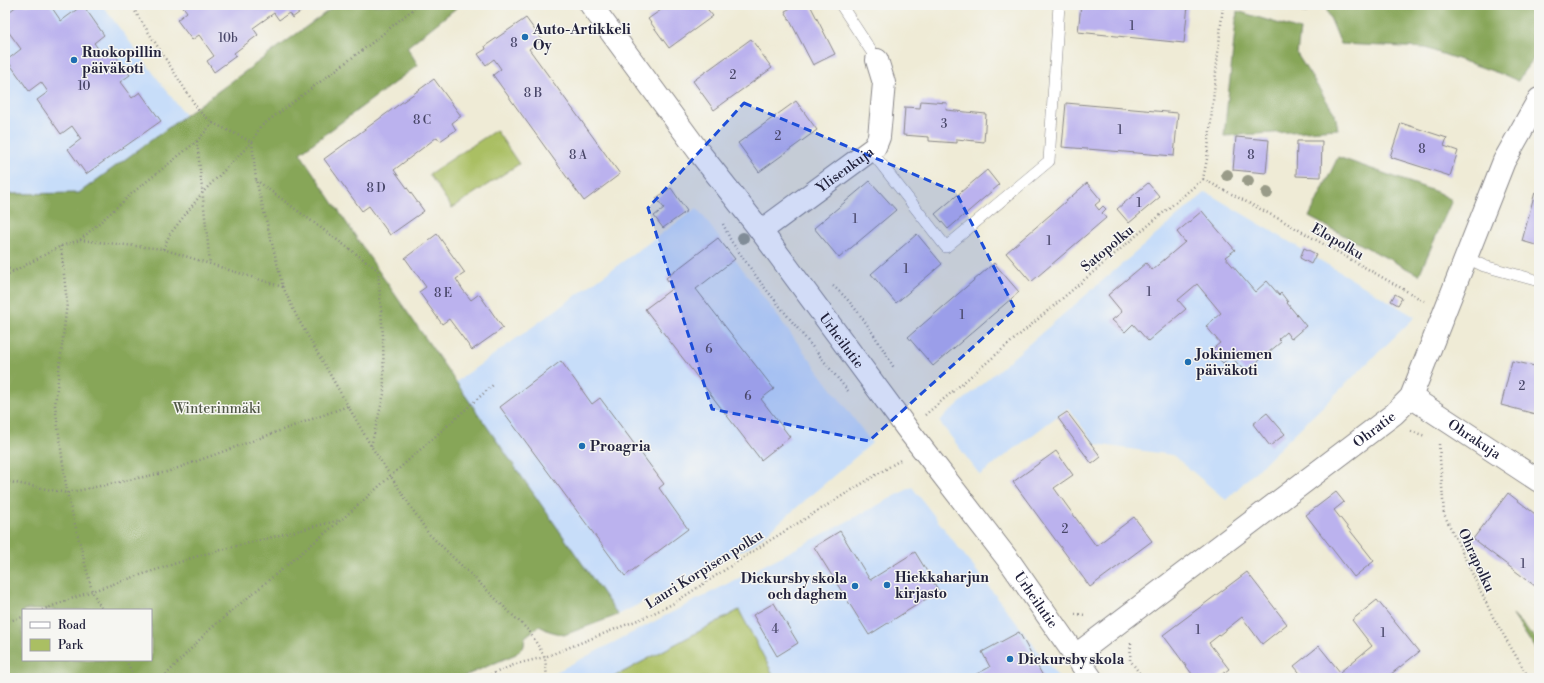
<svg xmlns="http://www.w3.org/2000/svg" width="1544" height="683" viewBox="0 0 1544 683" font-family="'Libre Bodoni',serif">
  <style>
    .built { fill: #c7ddf9 }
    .green { fill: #aabf63; stroke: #66704f }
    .forest { fill: #87a659; stroke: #54644a; fill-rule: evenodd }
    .building { fill: #bbb2ee }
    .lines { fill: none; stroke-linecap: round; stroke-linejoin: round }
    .lane-casing { stroke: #888688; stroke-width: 12 }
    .street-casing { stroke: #888688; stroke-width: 24 }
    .secondary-casing { stroke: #888688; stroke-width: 24 }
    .path { stroke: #888688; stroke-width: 2.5; stroke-dasharray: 1 3; stroke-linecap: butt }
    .lane { stroke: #fff; stroke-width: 11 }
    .street { stroke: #fff; stroke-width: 22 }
    .secondary { stroke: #fff; stroke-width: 22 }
    .tree { fill: #999b88 }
    .marked { fill: #1d4ed8; fill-opacity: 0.2; stroke: #1d4ed8; stroke-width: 3; stroke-dasharray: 8 5; stroke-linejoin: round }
    .poi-dot { fill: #1f6fb2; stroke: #f6f6f2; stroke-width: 1.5 }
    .labels { text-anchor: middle; stroke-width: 3; stroke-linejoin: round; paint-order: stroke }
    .number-label { font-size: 12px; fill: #484668 }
    .poi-label { font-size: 14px; font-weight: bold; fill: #22223b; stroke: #f6f6f2; text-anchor: start }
    .street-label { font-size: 14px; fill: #22223b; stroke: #f6f6f2 }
    .park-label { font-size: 14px; fill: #525949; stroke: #f6f6f2 }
  </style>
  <rect width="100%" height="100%" fill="#f6f6f2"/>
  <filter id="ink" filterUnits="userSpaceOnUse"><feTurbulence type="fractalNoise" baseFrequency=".025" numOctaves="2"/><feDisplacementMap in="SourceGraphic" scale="8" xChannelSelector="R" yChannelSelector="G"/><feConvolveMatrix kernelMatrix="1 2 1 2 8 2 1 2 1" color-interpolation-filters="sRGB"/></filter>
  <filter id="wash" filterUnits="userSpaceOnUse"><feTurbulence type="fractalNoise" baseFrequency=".012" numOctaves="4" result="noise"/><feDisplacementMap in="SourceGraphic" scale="16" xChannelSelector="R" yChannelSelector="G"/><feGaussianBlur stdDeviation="0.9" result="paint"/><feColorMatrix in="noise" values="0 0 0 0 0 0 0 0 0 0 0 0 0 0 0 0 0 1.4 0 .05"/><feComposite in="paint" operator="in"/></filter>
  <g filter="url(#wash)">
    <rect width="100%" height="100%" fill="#efebd6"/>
    <path class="built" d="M 5,5 L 102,5 L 185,115 L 79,193 L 5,194 Z
      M 1206,192 L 1415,317 L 1226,500 L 1173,455 L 1095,444 L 1068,408 L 980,475 L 939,421 Z
      M 697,208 L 872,443 L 753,545 L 618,615 L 456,382 Z
      M 912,487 L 1059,678 L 555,678 L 554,673 L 776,559 Z"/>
    <path class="green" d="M 496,130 L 519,164 L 452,208 L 429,174 Z
      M 739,610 L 775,678 L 612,678 Z"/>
    <path class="forest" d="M 336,5 L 460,5 L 407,47 L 418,65 L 300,153 L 378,270 L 618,615 L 564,635 L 549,631 L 539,626 L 525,637 L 524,646 L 516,654 L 460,678 L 5,678 L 5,194 L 79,193 ZM 23,610 L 151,610 L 151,660 L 23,660 Z
      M 1328,5 L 1539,5 L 1539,52 L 1524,71 L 1518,81 L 1507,76 L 1425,48 L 1341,44 L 1326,8 Z
      M 1237,11 L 1300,30 L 1297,54 L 1335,114 L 1338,129 L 1224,136 Z
      M 1338,157 L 1437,192 L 1452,200 L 1419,275 L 1309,217 Z
      M 1513,615 L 1539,642 L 1539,655 Z"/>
    <g id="blocks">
      <path class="building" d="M 18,5 L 50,5 L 61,21 L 83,5 L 104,35 L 94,43 L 102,54 L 110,48 L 130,75 L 120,82 L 132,98 L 140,92 L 161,121 L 86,174 L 68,149 L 81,139 L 72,126 L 61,134 L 37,100 L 48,92 L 41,82 L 29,91 L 7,60 L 21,49 L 5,27 L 5,15 Z
        M 182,5 L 299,5 L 303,10 L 292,18 L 289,13 L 279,20 L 274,13 L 253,28 L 258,35 L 234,53 L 236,56 L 214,72 L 207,61 L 214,56 L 199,35 L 192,40 L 177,20 L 187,12 Z
        M 668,5 L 704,5 L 713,16 L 669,48 L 648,19 Z
        M 797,5 L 810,5 L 835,54 L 813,65 L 785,11 Z
        M 1081,5 L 1188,5 L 1184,43 L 1078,32 Z
        M 1247,5 L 1307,5 L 1307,10 Z
        M 526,18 L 542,40 L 529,49 L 620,174 L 584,201 L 493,75 L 501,69 L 494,59 L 486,65 L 478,54 L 486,49 L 485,46 Z
        M 751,39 L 772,68 L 714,110 L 693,81 Z
        M 434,79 L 461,116 L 452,123 L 456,130 L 440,141 L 437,137 L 394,170 L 424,211 L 390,235 L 369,206 L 362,211 L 324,159 Z
        M 796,101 L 817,130 L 759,172 L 738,143 Z
        M 921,101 L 947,103 L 946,110 L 986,114 L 984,142 L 957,139 L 957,143 L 929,141 L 929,137 L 903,135 L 905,107 L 920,108 Z
        M 1066,103 L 1178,113 L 1174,156 L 1062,147 Z
        M 1401,123 L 1447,138 L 1444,146 L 1458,151 L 1450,176 L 1390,157 Z
        M 1236,137 L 1269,140 L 1266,173 L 1233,170 Z
        M 1297,141 L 1322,141 L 1321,177 L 1296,176 Z
        M 987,170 L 999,185 L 948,229 L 935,214 Z
        M 870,181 L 896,210 L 839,258 L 814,228 Z
        M 1087,183 L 1101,200 L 1095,205 L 1099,210 L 1103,206 L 1106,209 L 1102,213 L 1106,218 L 1031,282 L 1006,253 Z
        M 1148,183 L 1160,197 L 1129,223 L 1117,209 Z
        M 671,188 L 687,211 L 663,228 L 654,216 L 664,208 L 656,198 Z
        M 1535,192 L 1539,193 L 1539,246 L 1522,241 Z
        M 1202,211 L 1235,250 L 1225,257 L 1255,292 L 1267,281 L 1279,295 L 1281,293 L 1288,302 L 1287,303 L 1306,326 L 1291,339 L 1286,332 L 1278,339 L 1281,342 L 1245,372 L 1231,356 L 1223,363 L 1210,351 L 1220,343 L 1206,326 L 1221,313 L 1197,284 L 1178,300 L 1186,309 L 1148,341 L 1133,324 L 1125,332 L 1112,320 L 1122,312 L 1108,295 L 1146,263 L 1152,270 L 1185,242 L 1177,232 Z
        M 437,234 L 465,273 L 456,279 L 463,290 L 471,300 L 479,294 L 503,328 L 472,350 L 449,319 L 442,324 L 419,292 L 426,287 L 405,258 Z
        M 917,234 L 942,264 L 896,303 L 871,274 Z
        M 718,238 L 735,259 L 696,289 L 774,389 L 761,399 L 790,437 L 761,460 L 645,309 L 673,288 L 666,278 Z
        M 1304,248 L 1316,254 L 1311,264 L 1300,258 Z
        M 994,263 L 1019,292 L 933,366 L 908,337 Z
        M 1395,294 L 1402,298 L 1398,305 L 1391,301 Z
        M 561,361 L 592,404 L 600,398 L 664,484 L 659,488 L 688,529 L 625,576 L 500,407 Z
        M 1512,361 L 1539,367 L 1539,415 L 1501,405 Z
        M 1067,412 L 1101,457 L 1092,464 L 1058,418 Z
        M 1267,413 L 1285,434 L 1270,446 L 1253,424 Z
        M 1056,451 L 1073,475 L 1054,488 L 1096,546 L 1134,517 L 1152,541 L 1090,587 L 1013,482 Z
        M 1336,492 L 1344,502 L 1334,510 L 1374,561 L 1354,577 L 1306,515 Z
        M 1508,493 L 1539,517 L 1539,589 L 1473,539 Z
        M 840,531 L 870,580 L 915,552 L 939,591 L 869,635 L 814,547 Z
        M 1247,572 L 1287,624 L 1262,644 L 1242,617 L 1209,643 L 1229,669 L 1217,678 L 1195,678 L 1163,635 Z
        M 1377,600 L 1419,652 L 1386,678 L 1304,678 L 1294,666 L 1319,646 L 1340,672 L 1372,646 L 1352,620 Z
        M 774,603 L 798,643 L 777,656 L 753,615 Z
        M 1019,632 L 1044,678 L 969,678 L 990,667 L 982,652 Z"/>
    </g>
  </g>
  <g filter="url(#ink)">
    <use href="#blocks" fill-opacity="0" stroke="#888688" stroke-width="1"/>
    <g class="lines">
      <g class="lane-casing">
        <path id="lane" d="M 841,5 L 877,60
          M 871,151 L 946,247 L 1049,161 L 1059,5
          M 1465,257 L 1484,266 L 1539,281"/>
      </g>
      <g class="street-casing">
        <g id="street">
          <path id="s1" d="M 761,231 L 875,147 L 879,137 L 884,83 L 877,60"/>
          <path id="s2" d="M 1411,397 L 1539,481"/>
          <path id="s3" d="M 1076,655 L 1394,414 L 1411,397 L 1504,161 L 1539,99"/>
        </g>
      </g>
      <g class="secondary-casing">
        <g id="secondary">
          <path id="s4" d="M 591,5 L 702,156 L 761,231 L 908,430 L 1010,562 L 1091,678"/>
        </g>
      </g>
      <path class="path" d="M 131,5 L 199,111 L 213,123 L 252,142 L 256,180 L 283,287 L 297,317 L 371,446 L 428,533 L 529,631 L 545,657 L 547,678
        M 625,10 L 631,5
        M 197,141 L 210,264
        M 1203,179 L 1283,221 L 1424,301
        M 256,180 L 378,270 L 383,336 L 384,394 L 371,446
        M 723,224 L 731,241 L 761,283 L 848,391
        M 80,240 L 163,249 L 283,287
        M 61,246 L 67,303 L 55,405 L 67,493 L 92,591 L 102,610
        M 163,249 L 170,234 L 203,192 L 252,142 L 260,127 L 373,42 L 418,5
        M 5,267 L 13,271
        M 5,276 L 61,246 L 80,240 L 136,190 L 197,141 L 213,123
        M 833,286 C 856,304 879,342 894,368
        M 925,415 L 1203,179 L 1207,159 L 1223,5
        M 1411,431 L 1425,436
        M 1439,444 L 1444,514 L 1493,617 L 1529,678
        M 5,481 L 67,493 L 167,472 L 348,406
        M 42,610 L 92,591 L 201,555 L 340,520
        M 1075,614 L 1087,615
        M 5,622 L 23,617
        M 1131,643 L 1130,660 L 1143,678
        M 126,660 L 134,678
        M 163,678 L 209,630 L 348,514 L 493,385
        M 483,678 L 516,664 L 545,657 L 648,616 L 674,603 L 769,541 L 902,459"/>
      <use href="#lane" class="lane"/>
      <use href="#street" class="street"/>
      <use href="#secondary" class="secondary"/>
    </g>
    <g class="tree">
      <circle cx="1227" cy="175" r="6"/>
      <circle cx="1248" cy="181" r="6"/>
      <circle cx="1267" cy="193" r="6"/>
      <circle cx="743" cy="238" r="6"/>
    </g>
  </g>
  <path class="marked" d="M 744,103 L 956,192 L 1015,309 L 869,441 L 712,409 L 648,208 Z"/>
  <g class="poi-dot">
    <circle cx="525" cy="37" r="4"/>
    <circle cx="74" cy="60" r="4"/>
    <circle cx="1188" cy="362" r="4"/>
    <circle cx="582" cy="446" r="4"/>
    <circle cx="887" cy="585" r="4"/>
    <circle cx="855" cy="586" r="4"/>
    <circle cx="1010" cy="659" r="4"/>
  </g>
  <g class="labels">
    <g class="number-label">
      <text x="1132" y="30">1</text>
      <text x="228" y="42">10b</text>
      <text x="514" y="47">8</text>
      <text x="733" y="79">2</text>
      <text x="84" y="90">10</text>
      <text x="533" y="97">8 B</text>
      <text x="422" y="124">8 C</text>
      <text x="944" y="128">3</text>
      <text x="1120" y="134">1</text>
      <text x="778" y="140">2</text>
      <text x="1422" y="153">8</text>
      <text x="578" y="159">8 A</text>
      <text x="1251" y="159">8</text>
      <text x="376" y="192">8 D</text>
      <text x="1139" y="207">1</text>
      <text x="855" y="223">1</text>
      <text x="1049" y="245">1</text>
      <text x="906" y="273">1</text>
      <text x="1149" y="296">1</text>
      <text x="443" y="297">8 E</text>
      <text x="962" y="319">1</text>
      <text x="709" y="353">6</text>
      <text x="1522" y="390">2</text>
      <text x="748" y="400">6</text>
      <text x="1065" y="533">2</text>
      <text x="1523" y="568">1</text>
      <text x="775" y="633">4</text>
      <text x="1198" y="634">1</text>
      <text x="1383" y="637">1</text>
    </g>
    <g class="poi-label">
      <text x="533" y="34">Auto-Artikkeli<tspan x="533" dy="16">Oy</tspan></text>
      <text x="82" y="57">Ruokopillin<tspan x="82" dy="16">päiväkoti</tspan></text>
      <text x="1196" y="359">Jokiniemen<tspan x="1196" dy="16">päiväkoti</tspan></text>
      <text x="590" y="451">Proagria</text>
      <text x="895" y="582">Hiekkaharjun<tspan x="895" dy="16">kirjasto</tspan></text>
      <text x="847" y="583" text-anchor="end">Dickursby skola<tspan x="847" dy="16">och daghem</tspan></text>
      <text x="1018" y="664">Dickursby skola</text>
    </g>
    <g class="street-label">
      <text dy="5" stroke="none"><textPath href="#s1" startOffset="104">Ylisenkuja</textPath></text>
      <text transform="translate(1338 241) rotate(30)" y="5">Elopolku</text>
      <text transform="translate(1107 248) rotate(-40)" y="5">Satopolku</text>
      <text dy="5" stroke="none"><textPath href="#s4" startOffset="419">Urheilutie</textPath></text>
      <text dy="5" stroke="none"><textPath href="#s3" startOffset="374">Ohratie</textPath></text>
      <text dy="5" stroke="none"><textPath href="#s2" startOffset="76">Ohrakuja</textPath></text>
      <text transform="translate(1477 560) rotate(65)" y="5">Ohrapolku</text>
      <text transform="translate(704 569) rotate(-32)" y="5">Lauri Korpisen polku</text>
      <text dy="5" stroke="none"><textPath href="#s4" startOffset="743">Urheilutie</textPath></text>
    </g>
    <g class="park-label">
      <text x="217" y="413">Winterinmäki</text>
    </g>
  </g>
  <rect width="1544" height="683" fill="none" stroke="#f6f6f2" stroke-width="20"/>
  <rect x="22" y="609" width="130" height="52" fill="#f6f6f2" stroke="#a1a1a9"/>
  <rect x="30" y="622" width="20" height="6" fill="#ffffff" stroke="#a1a1a9"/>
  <text x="58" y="629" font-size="12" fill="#22223b">Road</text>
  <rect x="30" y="639" width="20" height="12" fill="#aabf63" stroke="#a1a1a9"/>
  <text x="58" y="649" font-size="12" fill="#22223b">Park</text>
</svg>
